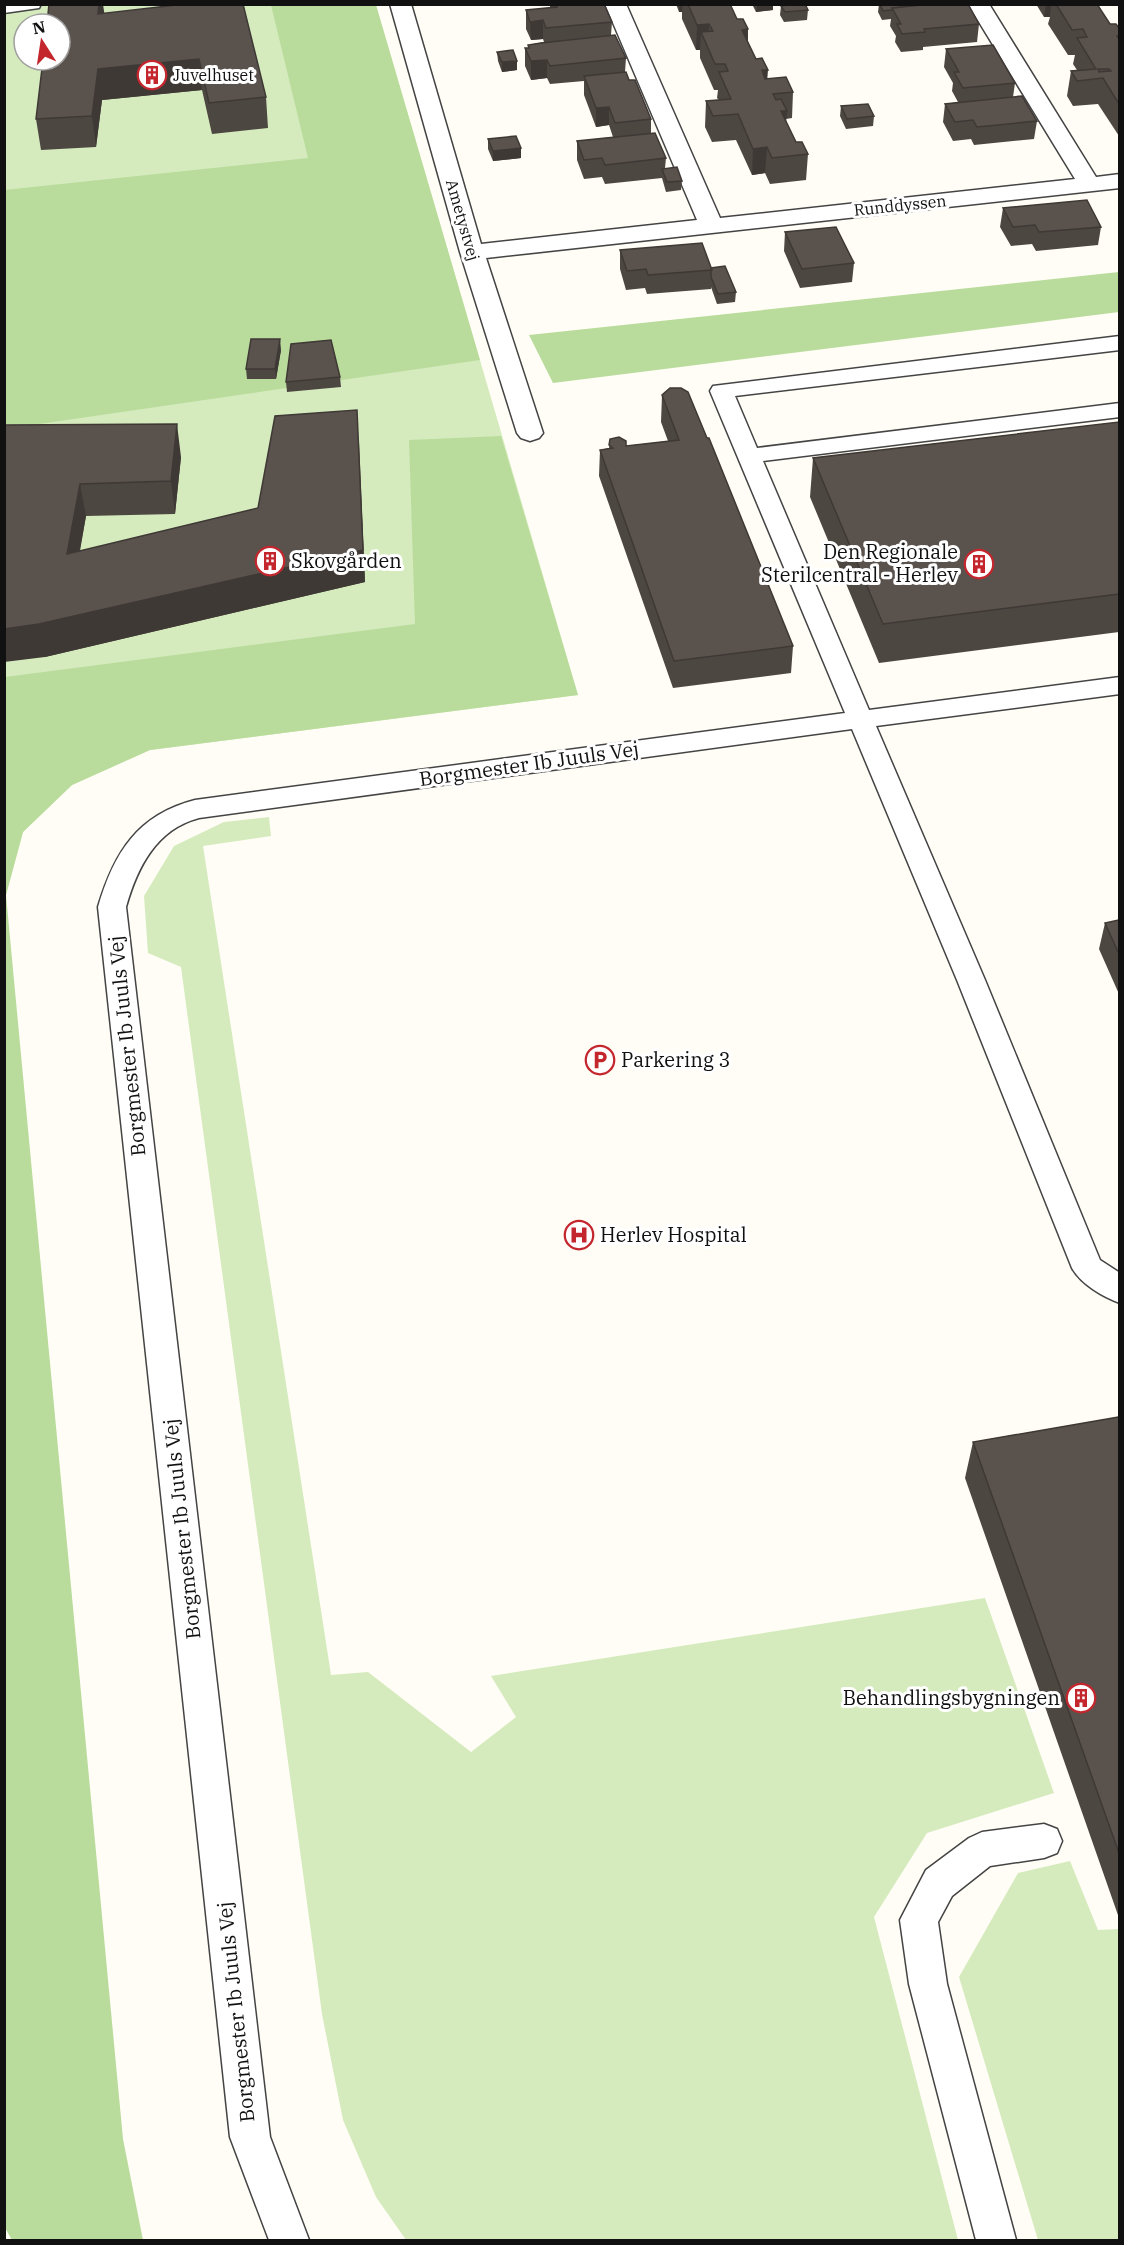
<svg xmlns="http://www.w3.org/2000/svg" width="1124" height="2245" viewBox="0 0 1124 2245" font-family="'IBM Plex Serif',serif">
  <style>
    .green { fill: #d5ebbd; fill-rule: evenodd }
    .forest { fill: #b9dc9c }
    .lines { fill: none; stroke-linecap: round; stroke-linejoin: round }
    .lane-casing { stroke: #444; stroke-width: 3 }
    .street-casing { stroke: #444; stroke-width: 3 }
    .lane { fill: #fff; fill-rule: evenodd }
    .street { fill: #fff; fill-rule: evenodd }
    .wall { fill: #4d4742 }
    .shaded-wall { fill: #3f3936 }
    .building { fill: #5a524d; stroke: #3f3936; stroke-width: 1.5; fill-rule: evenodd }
    .labels { text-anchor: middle; stroke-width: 6; stroke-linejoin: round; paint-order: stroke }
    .far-poi-label { font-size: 16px; fill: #111; stroke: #fff; text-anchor: start }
    .far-street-label { font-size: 16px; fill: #111; stroke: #fff }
    .poi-label { font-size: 20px; fill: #111; stroke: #fff; text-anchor: start }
    .street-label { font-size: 20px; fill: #111; stroke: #fff }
  </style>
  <rect width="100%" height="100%" fill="#fffdf5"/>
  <path class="green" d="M 5,5 L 376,5 L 578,695 L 150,750 L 72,785 L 23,832 L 6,895 L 5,1592 ZM 24,24 L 60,24 L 60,60 L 24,60 Z
    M 269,817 L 271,836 L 203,846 L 331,1675 L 368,1672 L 471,1752 L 516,1717 L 491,1676 L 985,1598 L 1054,1793 L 927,1833 L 874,1917 L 958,2240 L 406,2240 L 376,2197 L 343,2120 L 322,2014 L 181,967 L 148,953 L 144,896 L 174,846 L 224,822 Z
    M 1070,1861 L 1098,1930 L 1119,1929 L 1119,2240 L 1038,2240 L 959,1977 L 1018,1873 Z"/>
  <path class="forest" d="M 271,5 L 376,5 L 480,360 L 5,429 L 4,190 L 308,158 Z
    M 1119,272 L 1119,312 L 553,383 L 529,335 Z
    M 501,436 L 578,695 L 150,750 L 72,785 L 23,832 L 6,895 L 123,2139 L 143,2240 L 12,2240 L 4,2226 L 5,677 L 415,624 L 409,440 Z"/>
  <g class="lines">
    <g class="lane-casing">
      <path id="lane" d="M 4,4 L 41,4 L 39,8 L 4,13 Z
        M 1120,336 L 1120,350 L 735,396 L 757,448 L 1120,403 L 1120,417 L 763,461 L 869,710 L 1120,677 L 1120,694 L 876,726 L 985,980 L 1100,1260 L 1120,1273 L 1120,1303 C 1103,1297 1081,1284 1072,1268 L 957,980 L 852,729 L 199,818 C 156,829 137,868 126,907 L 270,2137 L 309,2240 L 269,2240 L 230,2137 L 98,907 C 114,853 137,815 195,800 L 845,713 L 710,391 L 713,386 Z
        M 1044,1824 L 1057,1829 L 1062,1841 L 1057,1853 L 1044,1858 L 990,1866 L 952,1896 L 938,1922 L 947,1984 L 1016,2240 L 976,2240 L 909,1984 L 900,1920 L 926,1870 L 969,1838 L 982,1832 Z"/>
    </g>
    <g class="street-casing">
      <path id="street" d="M 390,4 L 411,4 L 481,244 L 697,220 L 605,4 L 626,4 L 720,218 L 1075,179 L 968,4 L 989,4 L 1096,177 L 1120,174 L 1120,188 L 486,258 L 543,433 L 539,438 L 530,441 L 521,438 L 517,433 L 460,252 Z"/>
    </g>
    <use href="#lane" class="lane"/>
    <use href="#street" class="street"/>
  </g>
  <path class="wall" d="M 550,4 L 604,4 L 612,22 L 611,35 L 626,58 L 625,72 L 651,119 L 651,134 L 666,158 L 665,168 L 682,181 L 681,190 L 666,192 L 662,178 L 605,184 L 602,177 L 584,179 L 577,160 L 577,141 L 613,137 L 609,125 L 596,127 L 584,95 L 584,81 L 550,84 L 547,78 L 531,80 L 525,66 L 525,48 L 528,48 L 528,45 L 544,42 L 543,39 L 531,40 L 526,29 L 526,10 L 550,8 Z
    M 676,4 L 738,4 L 738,5 L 731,6 L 737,19 L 748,29 L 748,42 L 756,59 L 767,79 L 793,92 L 792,118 L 786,119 L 786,123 L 796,142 L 808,154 L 806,180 L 770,184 L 765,173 L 752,175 L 736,140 L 712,142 L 705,127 L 706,101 L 719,100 L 717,98 L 718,90 L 714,90 L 700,58 L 700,50 L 696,50 L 682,19 L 682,12 L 679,12 Z
    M 752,4 L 773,4 L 773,10 L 756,12 Z
    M 879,4 L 968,4 L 979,24 L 977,42 L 923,47 L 923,50 L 901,52 L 895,42 L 896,36 L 890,26 L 891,19 L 882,20 L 878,12 Z
    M 1036,4 L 1097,4 L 1110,24 L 1119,28 L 1119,136 L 1098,104 L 1073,106 L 1067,96 L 1071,71 L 1077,70 L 1073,64 L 1075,55 L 1068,55 L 1048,24 L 1050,17 L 1044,17 Z
    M 781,6 L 808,10 L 807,20 L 784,22 L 780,15 Z
    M 104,13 L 266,97 L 268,128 L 212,134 L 202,90 L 102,100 L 96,147 L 41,150 L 36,119 Z
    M 946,49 L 1015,83 L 1013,97 L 1037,121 L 1034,139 L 974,145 L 971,139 L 953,141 L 943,122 L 945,104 L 958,102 L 952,91 L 953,83 L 944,67 Z
    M 497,52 L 517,70 L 502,72 L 498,61 Z
    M 841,106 L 874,116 L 873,126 L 846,129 L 840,116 Z
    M 488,139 L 521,158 L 493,161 L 488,149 Z
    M 1003,208 L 1101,227 L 1098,245 L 1036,251 L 1032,244 L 1011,246 L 1000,227 Z
    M 785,232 L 854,263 L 852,282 L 800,288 L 784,251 Z
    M 620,250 L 711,268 L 736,292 L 735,302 L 717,304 L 711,287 L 711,289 L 647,294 L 645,288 L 626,290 L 620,269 Z
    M 281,350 L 276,379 L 247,379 L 246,369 Z
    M 340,377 L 341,387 L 287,392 L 286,382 Z
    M 662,395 L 793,646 L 791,673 L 673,688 L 599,476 L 600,450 L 609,448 L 610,439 L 626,446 L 668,441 L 661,422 Z
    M 1119,422 L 1119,632 L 879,663 L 810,497 L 813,458 Z
    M 4,425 L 181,457 L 175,514 L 86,516 L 80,551 L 258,508 L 359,442 L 365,582 L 45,657 Z
    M 1119,920 L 1119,994 L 1099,949 L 1105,923 Z
    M 1119,1417 L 1119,1918 L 965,1478 L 973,1442 Z"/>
  <path class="shaded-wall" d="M 99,4 L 103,4 L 105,18 L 98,14 Z
    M 679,4 L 683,4 L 682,12 L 679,12 Z
    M 757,4 L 773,4 L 773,10 L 756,12 Z
    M 907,4 L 916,4 L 915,11 L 906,12 Z
    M 1046,4 L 1051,4 L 1050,17 L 1044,17 Z
    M 543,20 L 543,39 L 531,40 L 530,22 Z
    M 709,24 L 708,48 L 701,32 L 700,50 L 696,50 L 697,25 Z
    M 748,29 L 747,55 L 742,30 Z
    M 199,59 L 202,90 L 102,100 L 96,147 L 92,116 L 98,69 Z
    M 547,60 L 547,78 L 531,80 L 531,61 Z
    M 517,61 L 517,70 L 502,72 L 502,62 Z
    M 762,70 L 768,70 L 766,95 Z
    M 609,107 L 609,125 L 596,127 L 596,108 Z
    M 781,111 L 787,111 L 785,136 Z
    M 767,147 L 765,173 L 752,175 L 753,149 Z
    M 521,148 L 521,158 L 493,161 L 493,151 Z
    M 280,339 L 281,350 L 276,379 L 275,369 Z
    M 357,410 L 365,582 L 45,657 L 4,662 L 4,629 L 363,550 Z
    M 177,424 L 181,457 L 175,514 L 171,481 Z
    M 80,484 L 86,516 L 73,586 L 67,554 Z"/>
  <path class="building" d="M 49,4 L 99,4 L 98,14 L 185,4 L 243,4 L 266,97 L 209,103 L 199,59 L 98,69 L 92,116 L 36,119 L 43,60 L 60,60 L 60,24 L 47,24 Z
    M 556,4 L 604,4 L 612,22 L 546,28 L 543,20 L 530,22 L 526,10 L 557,7 Z
    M 688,4 L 730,4 L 737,19 L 743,19 L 748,29 L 742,30 L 756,59 L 762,58 L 768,70 L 762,70 L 765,79 L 786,77 L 793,92 L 773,94 L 776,100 L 781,99 L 787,111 L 781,111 L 796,142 L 802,142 L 808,154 L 772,158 L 767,147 L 753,149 L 738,114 L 713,116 L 706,101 L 731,99 L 719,72 L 728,71 L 725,64 L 715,64 L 701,32 L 713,31 L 709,24 L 697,25 Z
    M 795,4 L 805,4 L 808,10 L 785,12 L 781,6 Z
    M 880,4 L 902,4 L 903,7 L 892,8 L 892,10 L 883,11 Z
    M 932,4 L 968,4 L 979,24 L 924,29 L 925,32 L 902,34 L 897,24 L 901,24 L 892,8 Z
    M 1056,4 L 1097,4 L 1110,24 L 1116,24 L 1119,28 L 1119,35 L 1117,36 L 1119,39 L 1119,104 L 1103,78 L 1077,81 L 1071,71 L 1096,69 L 1077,38 L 1087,37 L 1083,29 L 1072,30 ZM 1098,69 L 1109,69 L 1111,71 L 1099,72 Z
    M 615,35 L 626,58 L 550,66 L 547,60 L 531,61 L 525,48 L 529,48 L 528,45 L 541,43 Z
    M 993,45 L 1015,83 L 963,88 L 954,72 L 959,72 L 946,49 Z
    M 513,50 L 517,61 L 502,62 L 497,52 Z
    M 626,72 L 629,80 L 635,80 L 651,119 L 615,123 L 609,107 L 596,108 L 584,76 Z
    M 1022,96 L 1037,121 L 977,127 L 973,120 L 955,122 L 945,104 Z
    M 868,104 L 874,116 L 847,119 L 841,106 Z
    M 655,133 L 666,158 L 605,165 L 602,158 L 584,160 L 577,141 Z
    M 516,136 L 521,148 L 493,151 L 488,139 Z
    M 677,167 L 682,181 L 667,182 L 662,169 Z
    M 1087,200 L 1101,227 L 1039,232 L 1035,225 L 1013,227 L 1003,208 Z
    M 836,227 L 854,263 L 802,269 L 785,232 Z
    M 702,243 L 712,270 L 648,275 L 646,269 L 627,271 L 620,250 Z
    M 725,266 L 736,292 L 718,294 L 711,277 L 711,268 Z
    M 251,339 L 280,339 L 275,369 L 246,369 Z
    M 331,340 L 340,377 L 286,382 L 291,344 Z
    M 670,388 L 681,388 L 688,392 L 707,438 L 709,438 L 793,646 L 674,661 L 600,450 L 613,448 L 609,445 L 610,439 L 619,437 L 626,441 L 626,446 L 679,440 L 662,395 Z
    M 357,410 L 363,550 L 39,624 L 4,629 L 4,425 L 177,424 L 171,481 L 80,484 L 67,554 L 258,508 L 275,416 Z
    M 1119,422 L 1119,594 L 883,624 L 813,458 Z
    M 1119,920 L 1119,954 L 1105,923 Z
    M 1119,1417 L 1119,1853 L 973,1442 Z"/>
  <defs>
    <g id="building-ring" transform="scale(1.5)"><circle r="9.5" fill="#fff" stroke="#c4262e" stroke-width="1.5"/><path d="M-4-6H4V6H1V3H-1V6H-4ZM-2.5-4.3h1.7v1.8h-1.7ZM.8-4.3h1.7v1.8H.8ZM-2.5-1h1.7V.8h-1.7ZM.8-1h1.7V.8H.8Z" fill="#c4262e"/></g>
    <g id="parking-ring" transform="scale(1.5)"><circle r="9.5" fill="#fff" stroke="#c4262e" stroke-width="1.5"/><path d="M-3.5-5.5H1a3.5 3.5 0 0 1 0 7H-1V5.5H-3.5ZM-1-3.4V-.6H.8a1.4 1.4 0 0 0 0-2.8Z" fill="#c4262e"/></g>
    <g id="hospital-ring" transform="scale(1.5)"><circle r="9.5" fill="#fff" stroke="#c4262e" stroke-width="1.5"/><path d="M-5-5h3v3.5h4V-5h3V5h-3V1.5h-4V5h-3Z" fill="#c4262e"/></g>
  </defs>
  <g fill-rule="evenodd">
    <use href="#building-ring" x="152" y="75"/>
    <use href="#building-ring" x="270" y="561"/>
    <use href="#building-ring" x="979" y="564"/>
    <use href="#parking-ring" x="600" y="1060"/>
    <use href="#hospital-ring" x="579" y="1235"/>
    <use href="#building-ring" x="1081" y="1698"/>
  </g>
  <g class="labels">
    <g class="far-poi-label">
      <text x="173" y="81">Juvelhuset</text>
    </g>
    <g class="far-street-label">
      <text transform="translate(900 205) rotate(-6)" y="6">Runddyssen</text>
      <text transform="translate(463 220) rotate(74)" y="6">Ametystvej</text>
    </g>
    <g class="poi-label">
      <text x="958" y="559" text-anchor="end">Den Regionale<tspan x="958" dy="23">Sterilcentral - Herlev</tspan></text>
      <text x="291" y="568">Skovgården</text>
      <text x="621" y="1067">Parkering 3</text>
      <text x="600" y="1242">Herlev Hospital</text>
      <text x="1060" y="1705" text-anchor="end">Behandlingsbygningen</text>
    </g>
    <g class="street-label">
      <text transform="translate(529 764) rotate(-8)" y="7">Borgmester Ib Juuls Vej</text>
      <text transform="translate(127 1046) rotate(-96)" y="7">Borgmester Ib Juuls Vej</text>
      <text transform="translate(182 1529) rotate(-96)" y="7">Borgmester Ib Juuls Vej</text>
      <text transform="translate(236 2012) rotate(-96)" y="7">Borgmester Ib Juuls Vej</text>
    </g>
  </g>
  <rect width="1124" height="2245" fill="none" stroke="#111111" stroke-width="12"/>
  <g transform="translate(42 42) rotate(348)"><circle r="28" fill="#ffffff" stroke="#a0a0a0" stroke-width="1.5"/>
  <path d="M0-4.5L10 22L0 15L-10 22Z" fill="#c4262e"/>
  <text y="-9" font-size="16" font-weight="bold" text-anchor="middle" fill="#111111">N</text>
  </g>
</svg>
